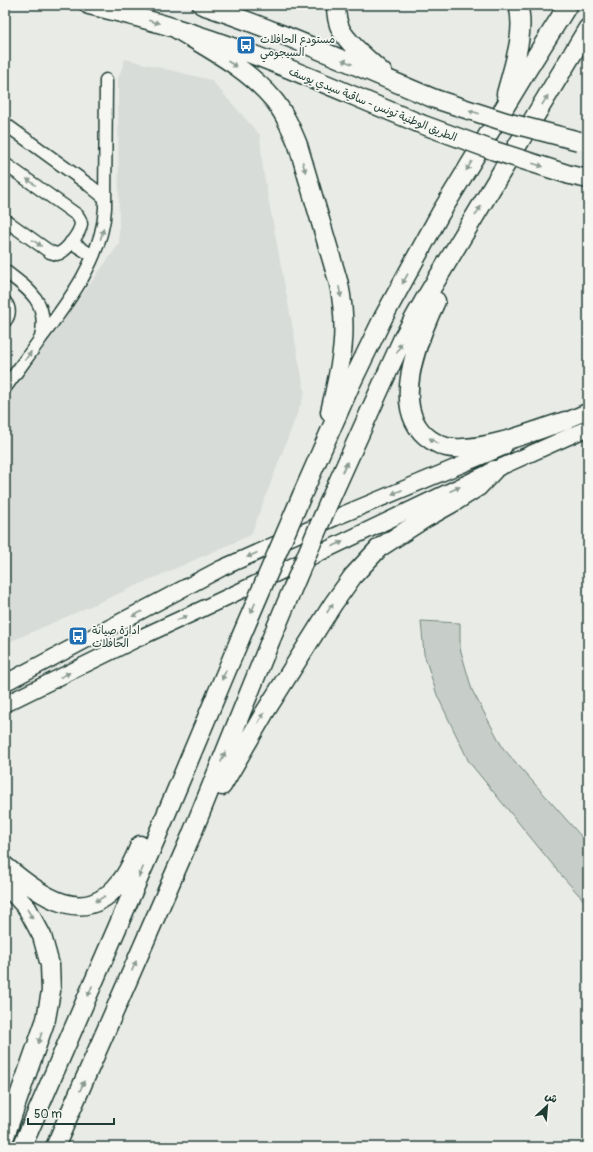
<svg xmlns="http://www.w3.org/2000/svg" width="593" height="1152" viewBox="0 0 593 1152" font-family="Pangolin,'Playpen Sans Arabic',sans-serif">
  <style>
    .built { fill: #d8dcd8 }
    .green { fill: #c7cec9; stroke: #73867e }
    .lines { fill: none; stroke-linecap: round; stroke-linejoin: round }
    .minor-casing { stroke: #1f3d34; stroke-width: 15 }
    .major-casing { stroke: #1f3d34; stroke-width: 18 }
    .highway-casing { stroke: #1f3d34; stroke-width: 21 }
    .minor { stroke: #f6f6f2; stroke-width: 12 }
    .major { stroke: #f6f6f2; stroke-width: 15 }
    .highway { stroke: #f6f6f2; stroke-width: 18 }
    .highway-bridge-casing { stroke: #1f3d34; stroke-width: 21; stroke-linecap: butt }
    .highway-bridge { stroke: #f6f6f2; stroke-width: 18 }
    .oneway { fill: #8a9a93 }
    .labels { text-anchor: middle; stroke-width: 3.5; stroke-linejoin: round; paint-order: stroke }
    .poi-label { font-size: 11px; fill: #1f3d34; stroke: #f6f6f2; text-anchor: start }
    .street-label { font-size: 11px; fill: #1f3d34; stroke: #f6f6f2 }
  </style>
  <rect width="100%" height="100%" fill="#e9ebe7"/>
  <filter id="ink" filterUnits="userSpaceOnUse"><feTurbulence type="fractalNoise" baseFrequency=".025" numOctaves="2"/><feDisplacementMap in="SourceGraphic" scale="8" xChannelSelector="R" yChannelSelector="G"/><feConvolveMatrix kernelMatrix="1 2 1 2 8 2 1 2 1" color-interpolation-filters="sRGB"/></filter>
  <g filter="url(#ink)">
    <path class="built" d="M 125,59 L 211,80 L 260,135 L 263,170 L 305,393 L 251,535 L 5,644 L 5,401 L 119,244 L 118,79 Z"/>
    <path class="green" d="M 421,621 L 460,623 L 460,648 L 472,690 L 503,748 L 588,844 L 588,905 L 562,876 L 469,762 L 437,695 L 424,654 Z"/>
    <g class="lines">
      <g class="minor-casing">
        <path id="minor" d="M 5,124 L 89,185 L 105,198
          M 5,164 L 77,215 C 79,218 81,220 81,224 C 80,233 66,252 57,254 L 50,252 L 5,220
          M 71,242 L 93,256
          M 5,271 C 30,290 49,303 41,337
          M 5,302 C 10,308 10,315 5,321
          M 5,388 C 17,371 29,355 41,338 C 69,301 103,256 105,208 L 106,80"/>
      </g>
      <g class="major-casing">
        <path id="major" d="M 554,426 L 588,411
          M 5,683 L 222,568 L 339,516 L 504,447
          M 5,704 L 137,639 L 200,610 L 494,470 L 588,428"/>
      </g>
      <g class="highway-casing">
        <path id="highway" d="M 89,5 C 118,12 146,19 175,28 C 259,53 340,91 421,124
          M 202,5 C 281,31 357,67 435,99
          M 336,5 C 336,14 337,22 341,30 C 349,45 370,61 383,73
          M 175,28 C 209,49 247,68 273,99 C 284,112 291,128 298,145 L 339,284 C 349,334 341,364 330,412
          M 506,94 C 513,67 526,32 518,5
          M 570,175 L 588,179
          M 436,301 C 419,337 387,411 431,440 C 442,447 450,449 463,448 C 496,447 533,431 565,421
          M 302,495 L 350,386 L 383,318 L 440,214 L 526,72 L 568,5
          M 329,502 L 403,338 L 425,299 L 588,28
          M 222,786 L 265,712 L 333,604 L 353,576 L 379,548 L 424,519 L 456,501 L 478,487 L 494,470
          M 5,866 C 41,895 84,930 121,881 C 129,871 135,857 140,845
          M 5,884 L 27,908 L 42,936 L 50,965 L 51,991 L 46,1019 L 5,1136
          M 22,1147 L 157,836 L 240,639
          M 55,1147 L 191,836 L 269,644"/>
      </g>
      <use href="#minor" class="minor"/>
      <use href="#major" class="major"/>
      <use href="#highway" class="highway"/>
      <g class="highway-bridge-casing">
        <path id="highway-bridge" d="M 435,99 L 506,122 L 579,141
          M 421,124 L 495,151 L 570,175
          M 240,639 L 302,495
          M 269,644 L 329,502"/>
      </g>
      <use href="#highway-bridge" class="highway-bridge"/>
    </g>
    <defs><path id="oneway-solid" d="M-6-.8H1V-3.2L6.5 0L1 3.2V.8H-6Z"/></defs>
    <g class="oneway">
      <use href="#oneway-solid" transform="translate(154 22) rotate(16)"/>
      <use href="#oneway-solid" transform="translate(347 62) rotate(-157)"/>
      <use href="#oneway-solid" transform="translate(232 64) rotate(33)"/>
      <use href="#oneway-solid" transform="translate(545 100) rotate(-59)"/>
      <use href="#oneway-solid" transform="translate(474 112) rotate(-163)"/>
      <use href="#oneway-solid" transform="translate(538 165) rotate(17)"/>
      <use href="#oneway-solid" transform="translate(469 166) rotate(121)"/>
      <use href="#oneway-solid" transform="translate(304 167) rotate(74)"/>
      <use href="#oneway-solid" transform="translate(31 182) rotate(-145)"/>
      <use href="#oneway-solid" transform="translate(478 211) rotate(-59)"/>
      <use href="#oneway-solid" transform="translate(102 234) rotate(-74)"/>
      <use href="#oneway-solid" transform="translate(37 243) rotate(35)"/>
      <use href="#oneway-solid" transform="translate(405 279) rotate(119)"/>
      <use href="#oneway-solid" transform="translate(340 292) rotate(79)"/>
      <use href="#oneway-solid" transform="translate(399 348) rotate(-66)"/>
      <use href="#oneway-solid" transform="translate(28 356) rotate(-54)"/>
      <use href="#oneway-solid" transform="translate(434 441) rotate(-148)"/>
      <use href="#oneway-solid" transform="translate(345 467) rotate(-66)"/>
      <use href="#oneway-solid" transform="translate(455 489) rotate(-25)"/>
      <use href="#oneway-solid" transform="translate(397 492) rotate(157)"/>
      <use href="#oneway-solid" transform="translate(338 544) rotate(-25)"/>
      <use href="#oneway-solid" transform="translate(252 555) rotate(156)"/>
      <use href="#oneway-solid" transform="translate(253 608) rotate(114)"/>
      <use href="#oneway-solid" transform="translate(330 608) rotate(-57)"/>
      <use href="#oneway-solid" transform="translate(137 614) rotate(152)"/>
      <use href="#oneway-solid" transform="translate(182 618) rotate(-24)"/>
      <use href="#oneway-solid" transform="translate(65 675) rotate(-26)"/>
      <use href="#oneway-solid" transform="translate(224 675) rotate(114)"/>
      <use href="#oneway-solid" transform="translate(261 718) rotate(-59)"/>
      <use href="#oneway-solid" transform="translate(223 757) rotate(-68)"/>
      <use href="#oneway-solid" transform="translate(141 872) rotate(114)"/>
      <use href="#oneway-solid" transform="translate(100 899) rotate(149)"/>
      <use href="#oneway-solid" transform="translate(30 914) rotate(61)"/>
      <use href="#oneway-solid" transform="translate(134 966) rotate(-67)"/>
      <use href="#oneway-solid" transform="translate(90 991) rotate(113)"/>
      <use href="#oneway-solid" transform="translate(40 1038) rotate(108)"/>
      <use href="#oneway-solid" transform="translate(82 1086) rotate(-67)"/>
    </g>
  </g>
  <defs>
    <g id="bus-square" transform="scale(1)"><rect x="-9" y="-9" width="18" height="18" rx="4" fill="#1f6fb2" stroke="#f6f6f2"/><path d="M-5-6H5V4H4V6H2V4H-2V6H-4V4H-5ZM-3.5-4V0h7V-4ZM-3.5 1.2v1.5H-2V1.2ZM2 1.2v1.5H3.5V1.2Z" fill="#fff"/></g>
  </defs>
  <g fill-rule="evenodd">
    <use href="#bus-square" x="246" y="45"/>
    <use href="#bus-square" x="78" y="636"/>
  </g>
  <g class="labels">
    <g class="poi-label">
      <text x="260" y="43">مستودع الحافلات<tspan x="260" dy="13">السيجومي</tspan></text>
      <text x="92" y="634">ادارة صيانة<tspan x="92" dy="13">الحافلات</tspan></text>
    </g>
    <g class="street-label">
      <text transform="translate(373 104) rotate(22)" y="4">الطريق الوطنية تونس - ساقية سيدي يوسف</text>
    </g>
  </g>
  <rect width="593" height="1152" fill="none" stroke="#f6f6f2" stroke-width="20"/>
  <rect x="10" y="10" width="573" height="1132" fill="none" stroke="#1f3d34" stroke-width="1.5" filter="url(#ink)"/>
  <g transform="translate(547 1106) rotate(26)" stroke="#f6f6f2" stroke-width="3" paint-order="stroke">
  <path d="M0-3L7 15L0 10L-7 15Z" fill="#1f3d34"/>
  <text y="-6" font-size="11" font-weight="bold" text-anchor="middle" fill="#1f3d34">ش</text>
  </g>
  <path d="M28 1118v6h86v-6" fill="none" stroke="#1f3d34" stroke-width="2"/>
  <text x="34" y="1118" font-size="12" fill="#1f3d34" stroke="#f6f6f2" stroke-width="3" paint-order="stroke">50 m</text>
</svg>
